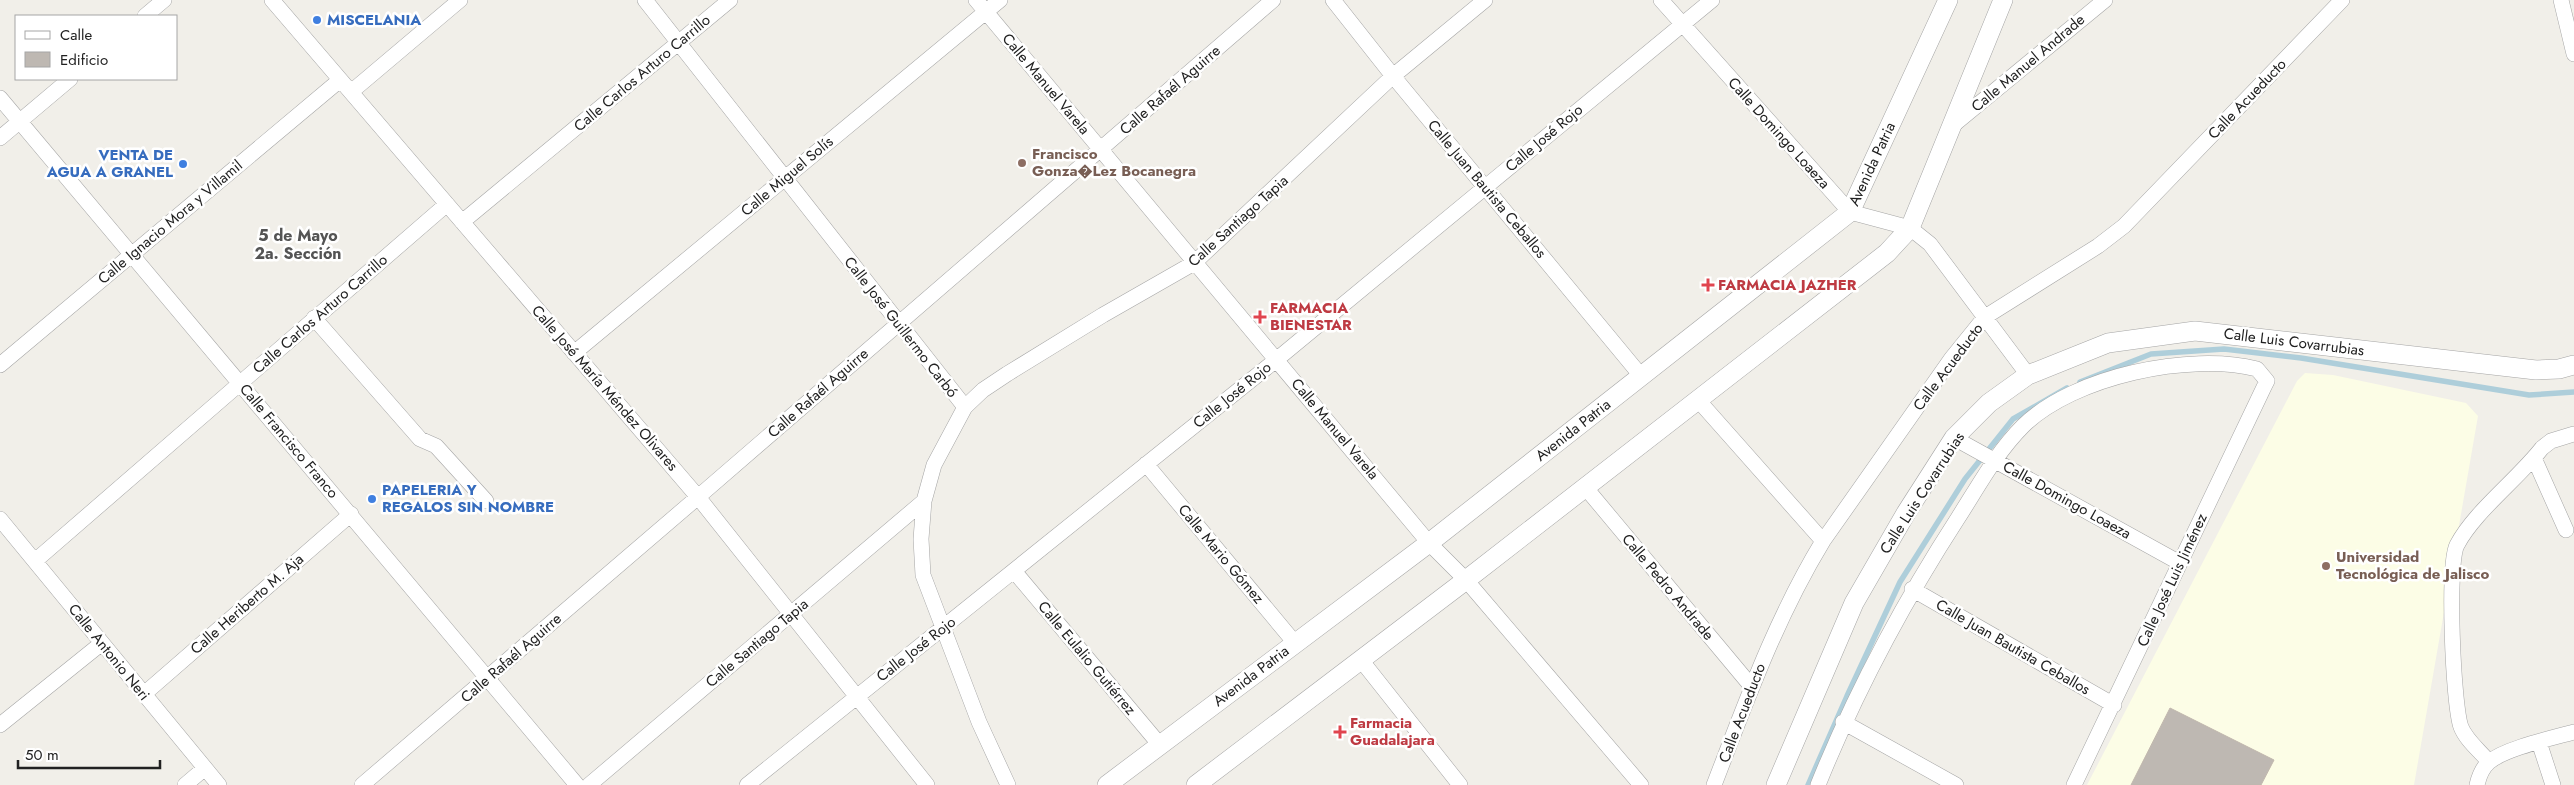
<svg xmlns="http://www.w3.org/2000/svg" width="2574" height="785" viewBox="0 0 2574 785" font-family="Jost,sans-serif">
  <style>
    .education { fill: #fcfde6 }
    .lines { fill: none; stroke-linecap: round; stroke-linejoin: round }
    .stream { stroke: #aeceda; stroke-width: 5.5 }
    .building { fill: #beb8b2; stroke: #c1b7ad }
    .minor-casing { stroke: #a5a5a5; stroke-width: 16 }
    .tertiary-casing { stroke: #a5a5a5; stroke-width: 20 }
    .minor { stroke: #fff; stroke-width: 15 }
    .tertiary { stroke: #fff; stroke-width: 19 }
    .shop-dot { fill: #3f7fe0; stroke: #fff; stroke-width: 2 }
    .education-dot { fill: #8d6e63; stroke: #fff; stroke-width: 2 }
    .health-dot { fill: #e0444e; stroke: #fff; stroke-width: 2 }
    .labels { text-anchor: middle; stroke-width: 5; stroke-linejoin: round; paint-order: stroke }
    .shop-label { font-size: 15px; font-weight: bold; fill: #366cbe; stroke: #fff; text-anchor: start }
    .street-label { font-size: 15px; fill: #212121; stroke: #fff }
    .education-label { font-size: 15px; font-weight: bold; fill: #785e54; stroke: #fff; text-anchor: start }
    .health-label { font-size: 15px; font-weight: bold; fill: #be3a42; stroke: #fff; text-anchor: start }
    .neighbourhood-label { font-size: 16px; font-weight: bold; fill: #545454; stroke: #fff }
  </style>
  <rect width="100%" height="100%" fill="#f1efe9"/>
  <path class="education" d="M 2305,373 L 2333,375 L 2466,403 L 2478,416 L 2414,785 L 2087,785 L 2297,381 Z"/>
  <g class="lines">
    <path class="stream" d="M 2080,382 L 2151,354 L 2224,349 L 2301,358 L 2529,395 L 2574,392
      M 1808,785 L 1847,696 L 1900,582 L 1965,479 L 2013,419 L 2067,388"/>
  </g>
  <path class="building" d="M 2170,708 L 2274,760 L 2261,785 L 2131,785 Z"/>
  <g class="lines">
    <g class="minor-casing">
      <path id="minor" d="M 272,0 L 698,497 L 927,785
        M 645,0 L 965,407
        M 976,0 L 1429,543 L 1466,580 L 1641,785
        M 1333,0 L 1393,76 L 1642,377
        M 1661,0 L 1850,212 L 1910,228 L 1930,244 L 2028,375
        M 2561,0 L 2574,54
        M 145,16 L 164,0
        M 351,92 L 460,0
        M 0,98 L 577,785
        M 1952,126 L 2105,0
        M 0,138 L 70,79
        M 462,222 L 730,0
        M 314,318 L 420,439 L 436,446 L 486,501
        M 574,353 L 1000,0
        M 0,365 L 340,80
        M 1698,400 L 1823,541
        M 1954,438 L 2180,563
        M 2534,458 L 2566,530
        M 1146,464 L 1295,643
        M 1585,487 L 1752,687
        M 0,519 L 219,785
        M 35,561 L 447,204
        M 1014,571 L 1160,745
        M 1912,589 L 2114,705
        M 1361,660 L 1460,785
        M 144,694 L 351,514
        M 1843,722 L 1956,785
        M 0,725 L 102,643
        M 2539,742 L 2553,785
        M 2489,762 C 2480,751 2466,740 2461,727 C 2453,705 2447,564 2457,545 C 2474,512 2518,479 2542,448 L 2551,441 L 2574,434
        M 185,785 L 205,768
        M 362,785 L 698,497 L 1273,0
        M 589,785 L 924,501
        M 747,785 L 1276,360 L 1712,0
        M 1008,785 L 979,722 L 923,575 L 921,539 L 924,501 L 934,465 L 965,407 L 983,390 L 1007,374 L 1103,315 L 1194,263 L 1393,76 L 1485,0
        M 1714,785 C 1746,702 1776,618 1823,541 L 1951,359 L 1985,317 L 2098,246 L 2124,226 L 2342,0
        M 1818,785 C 1856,691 1903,603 1958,518 C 1978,487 1996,453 2023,426 C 2074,376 2190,352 2257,369 L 2267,381 L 2264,387 L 2074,785
        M 2477,785 C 2479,776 2482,768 2489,762 C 2506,748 2553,738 2574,732"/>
    </g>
    <g class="tertiary-casing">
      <path id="tertiary" d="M 1107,785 L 1429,543 L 1850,212 L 1948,0
        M 1196,785 L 1466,580 L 1887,253 L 1910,228 L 2003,0
        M 1776,785 L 1854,603 L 1906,513 L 1954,438 L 1989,403 L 2028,375 L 2108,343 L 2195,331 L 2536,370 L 2559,369 L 2574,365"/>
    </g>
    <use href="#minor" class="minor"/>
    <use href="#tertiary" class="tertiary"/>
  </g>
  <g class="shop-dot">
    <circle cx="317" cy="20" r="5"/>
    <circle cx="183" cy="164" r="5"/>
    <circle cx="372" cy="499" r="5"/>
  </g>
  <g class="education-dot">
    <circle cx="1022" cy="163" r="5"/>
    <circle cx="2326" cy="566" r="5"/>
  </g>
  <g class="health-dot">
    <path d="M1705.5 277.5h5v5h5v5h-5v5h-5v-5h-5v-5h5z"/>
    <path d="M1257.5 309.5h5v5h5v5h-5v5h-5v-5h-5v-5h5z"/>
    <path d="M1337.5 724.5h5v5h5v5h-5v5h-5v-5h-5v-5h5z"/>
  </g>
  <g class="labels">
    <g class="shop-label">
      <text x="327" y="25">MISCELANIA</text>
      <text x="173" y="160" text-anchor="end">VENTA DE<tspan x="173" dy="17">AGUA A GRANEL</tspan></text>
      <text x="382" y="495">PAPELERIA Y<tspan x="382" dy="17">REGALOS SIN NOMBRE</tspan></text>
    </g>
    <g class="street-label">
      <text transform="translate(2028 63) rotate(-40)" y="5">Calle Manuel Andrade</text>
      <text transform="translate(642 73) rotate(-40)" y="5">Calle Carlos Arturo Carrillo</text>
      <text transform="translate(1046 84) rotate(50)" y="5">Calle Manuel Varela</text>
      <text transform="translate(1170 90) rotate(-41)" y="5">Calle Rafaél Aguirre</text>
      <text transform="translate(2247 99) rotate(-46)" y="5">Calle Acueducto</text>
      <text transform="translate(1779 133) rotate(48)" y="5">Calle Domingo Loaeza</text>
      <text transform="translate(1544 138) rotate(-40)" y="5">Calle José Rojo</text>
      <text transform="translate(1872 164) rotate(-65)" y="5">Avenida Patria</text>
      <text transform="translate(787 176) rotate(-40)" y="5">Calle Miguel Solís</text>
      <text transform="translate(1487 189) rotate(50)" y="5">Calle Juan Bautista Ceballos</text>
      <text transform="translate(1238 221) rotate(-42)" y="5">Calle Santiago Tapia</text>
      <text transform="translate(170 222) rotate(-40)" y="5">Calle Ignacio Mora y Villamil</text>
      <text transform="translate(320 314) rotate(-41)" y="5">Calle Carlos Arturo Carrillo</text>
      <text transform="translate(901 327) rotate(52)" y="5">Calle José Guillermo Carbó</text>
      <text transform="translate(2294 342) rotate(7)" y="5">Calle Luis Covarrubias</text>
      <text transform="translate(1948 367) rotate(-53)" y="5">Calle Acueducto</text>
      <text transform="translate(605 388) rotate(49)" y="5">Calle José María Méndez Olivares</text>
      <text transform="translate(818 393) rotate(-41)" y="5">Calle Rafaél Aguirre</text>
      <text transform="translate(1232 395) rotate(-39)" y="5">Calle José Rojo</text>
      <text transform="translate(1335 429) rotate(50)" y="5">Calle Manuel Varela</text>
      <text transform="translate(1573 430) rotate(-38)" y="5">Avenida Patria</text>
      <text transform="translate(289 441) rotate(50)" y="5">Calle Francisco Franco</text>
      <text transform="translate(1922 493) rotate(-57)" y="5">Calle Luis Covarrubias</text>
      <text transform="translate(2067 500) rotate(29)" y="5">Calle Domingo Loaeza</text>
      <text transform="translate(1221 554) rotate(50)" y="5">Calle Mario Gómez</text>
      <text transform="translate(2172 580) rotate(-65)" y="5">Calle José Luis Jiménez</text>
      <text transform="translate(1668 587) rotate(50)" y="5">Calle Pedro Andrade</text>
      <text transform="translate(247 604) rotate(-41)" y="5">Calle Heriberto M. Aja</text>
      <text transform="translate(757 643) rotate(-40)" y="5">Calle Santiago Tapia</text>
      <text transform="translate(2013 647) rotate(30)" y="5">Calle Juan Bautista Ceballos</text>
      <text transform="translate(916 649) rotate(-38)" y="5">Calle José Rojo</text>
      <text transform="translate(109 652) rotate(51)" y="5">Calle Antonio Neri</text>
      <text transform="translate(511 658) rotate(-41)" y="5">Calle Rafaél Aguirre</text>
      <text transform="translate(1087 658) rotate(50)" y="5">Calle Eulalio Gutiérrez</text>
      <text transform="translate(1251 676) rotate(-37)" y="5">Avenida Patria</text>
      <text transform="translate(1742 713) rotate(-69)" y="5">Calle Acueducto</text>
    </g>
    <g class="education-label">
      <text x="1032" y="159">Francisco<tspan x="1032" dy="17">Gonza�Lez Bocanegra</tspan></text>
      <text x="2336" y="562">Universidad<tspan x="2336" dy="17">Tecnológica de Jalisco</tspan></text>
    </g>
    <g class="health-label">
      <text x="1718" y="290">FARMACIA JAZHER</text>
      <text x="1270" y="313">FARMACIA<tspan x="1270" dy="17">BIENESTAR</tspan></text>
      <text x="1350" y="728">Farmacia<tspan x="1350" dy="17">Guadalajara</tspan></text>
    </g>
    <g class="neighbourhood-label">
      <text x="298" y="241">5 de Mayo<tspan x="298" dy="18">2a. Sección</tspan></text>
    </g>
  </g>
  <rect x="15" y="15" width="162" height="65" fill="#ffffff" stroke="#a6a6a6"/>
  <rect x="25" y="31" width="25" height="8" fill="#ffffff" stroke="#a6a6a6"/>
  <text x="60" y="40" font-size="15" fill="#212121">Calle</text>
  <rect x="25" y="52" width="25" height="15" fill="#beb8b2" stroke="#a6a6a6"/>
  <text x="60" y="65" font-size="15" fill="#212121">Edificio</text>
  <path d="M18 760v8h142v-8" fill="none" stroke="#212121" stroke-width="2.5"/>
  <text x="25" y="760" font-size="15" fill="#212121" stroke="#ffffff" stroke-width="4" paint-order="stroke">50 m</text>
</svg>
